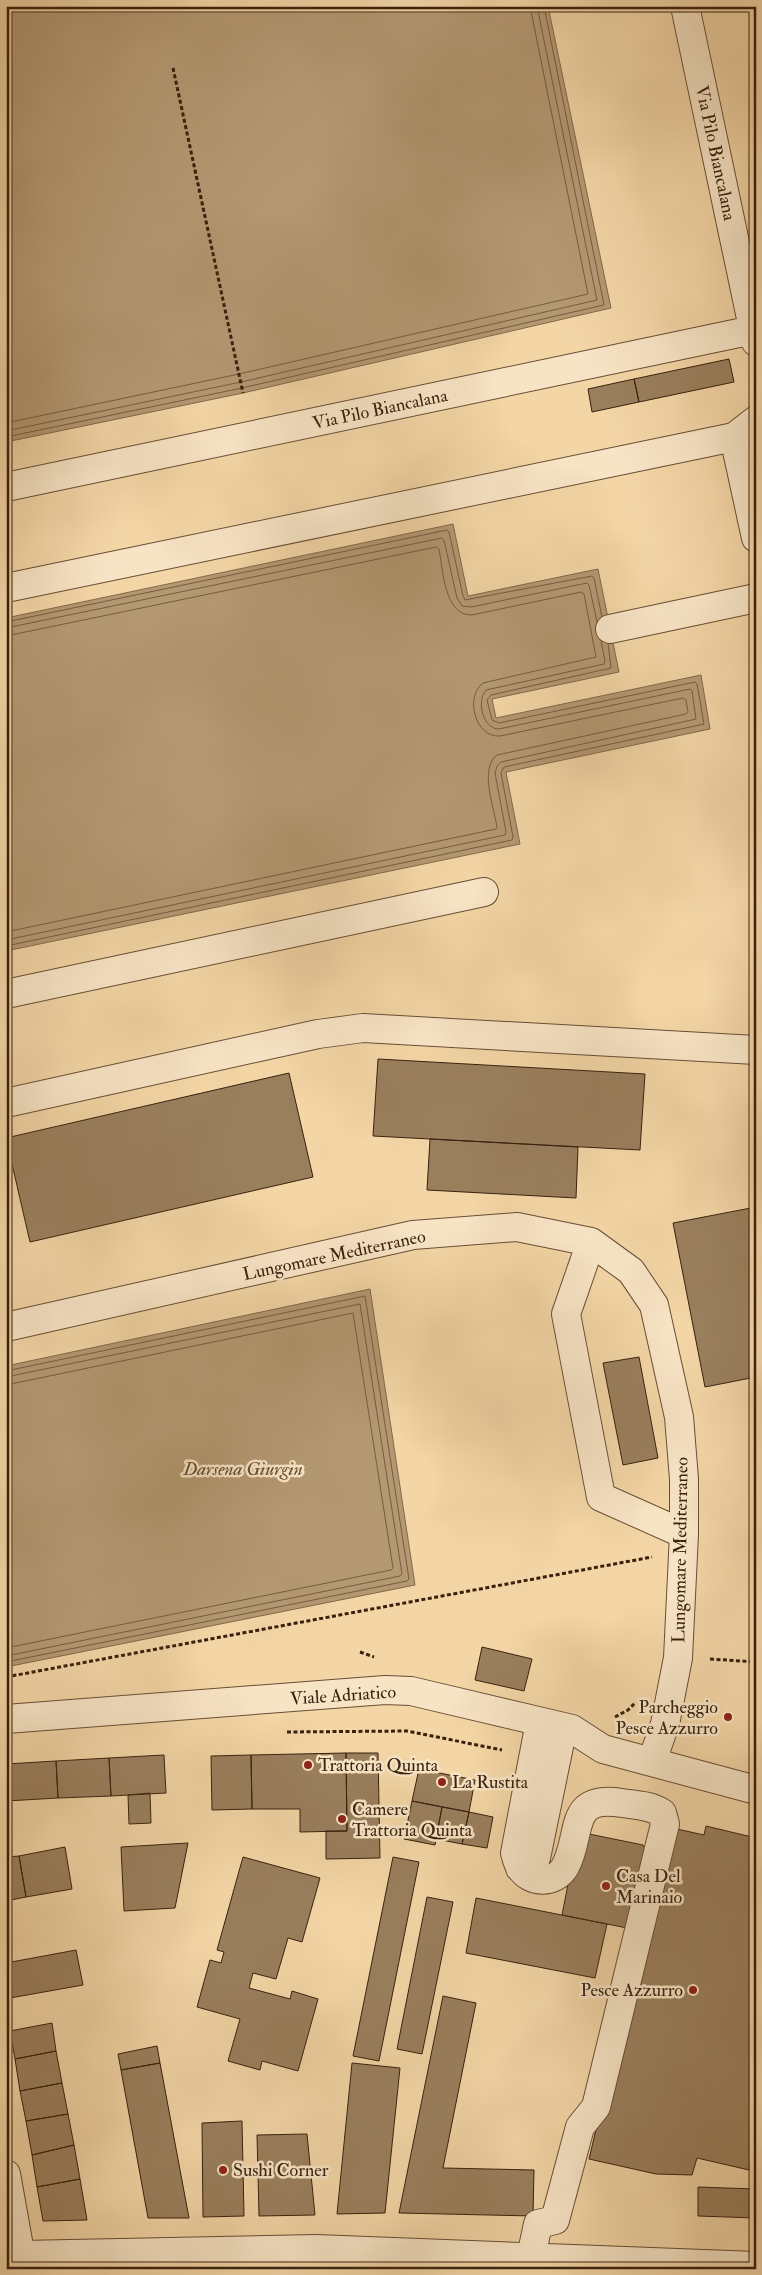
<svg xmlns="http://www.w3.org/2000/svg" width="762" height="2275" viewBox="0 0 762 2275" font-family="'IM FELL Double Pica',serif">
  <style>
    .water { fill: #b49872; stroke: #83684a }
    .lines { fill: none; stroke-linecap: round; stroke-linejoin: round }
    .shore { stroke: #765c40; stroke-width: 1 }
    .building { fill: #9a7f5d; stroke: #39210e }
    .minor-casing { stroke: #684e34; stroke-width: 30 }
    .path { stroke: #39210e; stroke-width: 3; stroke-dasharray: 4 2.5; stroke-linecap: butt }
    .minor { stroke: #f7e4c5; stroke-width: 28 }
    .poi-dot { fill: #8f2418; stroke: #f7e4c5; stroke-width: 2 }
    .labels { text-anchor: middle; stroke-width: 5; stroke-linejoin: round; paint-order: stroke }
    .street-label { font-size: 18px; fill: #39210e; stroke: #f7e4c5 }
    .poi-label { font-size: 18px; fill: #39210e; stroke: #f7e4c5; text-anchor: start }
    .water-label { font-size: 19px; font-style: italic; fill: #644b31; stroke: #f7e4c5 }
  </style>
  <rect width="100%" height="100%" fill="#f3d5a6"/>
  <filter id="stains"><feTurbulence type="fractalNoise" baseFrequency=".004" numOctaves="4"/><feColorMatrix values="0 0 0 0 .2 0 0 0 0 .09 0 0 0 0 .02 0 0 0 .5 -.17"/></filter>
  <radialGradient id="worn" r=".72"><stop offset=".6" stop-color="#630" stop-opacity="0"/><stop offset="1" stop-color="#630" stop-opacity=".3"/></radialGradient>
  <path class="water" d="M 6,6 L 548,6 L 611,308 L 243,393 L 6,442 Z
    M 453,524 L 468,596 L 598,569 L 619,672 L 492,699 L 496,718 L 701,675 L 710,729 L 506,772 L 520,844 L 6,951 L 6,618 Z
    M 370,1289 L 415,1585 L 6,1667 L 6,1366 Z"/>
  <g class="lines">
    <path class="shore" d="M 6,423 L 239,374 L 588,294 L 530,6
      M 6,431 L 241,382 L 597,300 L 537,6
      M 6,437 L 242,388 L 604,305 L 544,6
      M 6,622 L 447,530 L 449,532 L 463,596 L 465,600 L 592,576 L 594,578 L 602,617
      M 6,628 L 442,538 L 444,540 L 457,598 L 462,606 L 471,607 L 587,583 L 589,585 L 597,622
      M 6,636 L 436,547 L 439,549 C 443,569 444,616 472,615 L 581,592 L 584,594 L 596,657 L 483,683 C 464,698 476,738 500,736 L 683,698 L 686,700 L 688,712 L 686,714 L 497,755 C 479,769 494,807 497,827 L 496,829 L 6,932
      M 6,940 L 505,835 L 506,832 L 495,773 L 497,766 L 501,762 L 696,719 L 692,691 L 690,689 L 499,729 C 483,729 476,701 486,690 L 604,664 L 605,661 L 601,641
      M 6,946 L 512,840 L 513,837 L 501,773 L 504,767 L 704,724 L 697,684 L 695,682 L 499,723 L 492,720 L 487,700 L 491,695 L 611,668 L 608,643
      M 6,1371 L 365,1296 L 409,1579 L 407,1581 L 6,1662
      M 6,1377 L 360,1304 L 402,1574 L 400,1576 L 6,1656
      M 6,1385 L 353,1313 L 393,1568 L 391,1570 L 6,1648"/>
  </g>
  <path class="building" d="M 729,359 L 734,382 L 639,402 L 634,379 Z
    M 634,379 L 639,402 L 592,412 L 588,389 Z
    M 378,1059 L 645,1074 L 640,1150 L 373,1136 Z
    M 289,1073 L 313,1177 L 30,1242 L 6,1138 Z
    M 430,1139 L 578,1147 L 576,1198 L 427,1190 Z
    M 756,1207 L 756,1377 L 705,1387 L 673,1223 Z
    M 639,1357 L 658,1458 L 623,1465 L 603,1363 Z
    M 482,1647 L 532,1659 L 524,1691 L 475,1680 Z
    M 346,1753 L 378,1753 L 380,1858 L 326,1859 L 326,1831 L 347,1831 Z
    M 346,1753 L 347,1831 L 300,1832 L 300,1809 L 252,1809 L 251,1755 Z
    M 164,1755 L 166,1793 L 111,1796 L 109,1758 Z
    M 251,1755 L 252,1809 L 212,1810 L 211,1756 Z
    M 109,1758 L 111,1796 L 58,1798 L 56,1761 Z
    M 56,1761 L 58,1798 L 6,1801 L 6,1764 Z
    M 419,1769 L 475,1780 L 469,1812 L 412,1801 Z
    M 150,1793 L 151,1823 L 129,1824 L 128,1795 Z
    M 412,1801 L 442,1807 L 435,1845 L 404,1839 Z
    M 442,1807 L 469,1812 L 462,1844 L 436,1839 Z
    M 469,1812 L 493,1817 L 487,1848 L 462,1844 Z
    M 706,1826 L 756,1838 L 756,2142 L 749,2170 L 697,2158 L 692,2175 L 656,2174 L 589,2159 L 668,1827 L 704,1835 Z
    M 589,1834 L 643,1845 L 651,1858 L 637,1930 L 562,1915 L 576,1843 Z
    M 188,1843 L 175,1908 L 124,1911 L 121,1847 Z
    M 65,1847 L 72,1889 L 26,1897 L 19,1856 Z
    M 19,1856 L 26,1897 L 6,1901 L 6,1857 Z
    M 243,1857 L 320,1878 L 302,1942 L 288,1938 L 276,1979 L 253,1973 L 249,1988 L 290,1999 L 292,1991 L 318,1999 L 298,2071 L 262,2061 L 260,2070 L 228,2061 L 240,2019 L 197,2007 L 210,1960 L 221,1963 L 224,1952 L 217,1950 Z
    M 393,1857 L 419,1862 L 379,2061 L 353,2056 Z
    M 427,1897 L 453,1902 L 422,2054 L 397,2049 Z
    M 476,1898 L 607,1924 L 595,1978 L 466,1953 Z
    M 76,1950 L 83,1985 L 10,1998 L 6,1980 L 6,1963 Z
    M 443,1996 L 476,2003 L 443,2168 L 534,2170 L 533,2216 L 399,2213 Z
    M 52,2023 L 56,2051 L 15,2059 L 10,2031 Z
    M 157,2046 L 160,2063 L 121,2070 L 118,2054 Z
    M 56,2051 L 62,2083 L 20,2091 L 15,2059 Z
    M 160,2063 L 189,2218 L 148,2218 L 121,2070 Z
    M 352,2063 L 400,2068 L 385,2213 L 337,2214 Z
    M 62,2083 L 68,2114 L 26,2121 L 20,2091 Z
    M 68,2114 L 74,2145 L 32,2155 L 26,2121 Z
    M 242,2121 L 244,2216 L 203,2217 L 202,2123 Z
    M 307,2134 L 315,2215 L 259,2216 L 257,2135 Z
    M 74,2145 L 80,2179 L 37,2187 L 32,2155 Z
    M 80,2179 L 87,2220 L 43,2221 L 37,2187 Z
    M 698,2187 L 756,2189 L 756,2218 L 698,2216 Z"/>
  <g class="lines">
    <g class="minor-casing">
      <path id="minor" d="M 685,6 L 756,342
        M 734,437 L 756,538
        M 6,487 L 753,330
        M 6,588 L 734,437 L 756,420
        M 610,629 L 756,598
        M 6,994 L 484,892
        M 6,1103 L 318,1034 L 363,1028 L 756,1050
        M 591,1242 L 566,1314 L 601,1497 L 684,1534
        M 6,1327 L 413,1235 L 517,1227 L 591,1242 L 631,1271 L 654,1305 L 679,1417 L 684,1479 L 684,1534 L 678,1658 L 665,1724 L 652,1761
        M 6,1719 L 385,1690 L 411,1691 L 572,1729 L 603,1749 L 756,1790
        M 520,1868 L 528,1865 L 536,1858 L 563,1727
        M 6,2174 L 23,2269
        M 21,2255 L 316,2249 L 756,2266
        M 531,2257 L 538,2224 L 555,2220 L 580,2127 L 596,2107 L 665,1824 L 662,1813 C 650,1805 635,1805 622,1803 C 566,1794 583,1835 565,1867 C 555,1884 530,1884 520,1867 C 518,1863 516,1857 515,1853 L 540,1722"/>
    </g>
    <path class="path" d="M 173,68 L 243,393
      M 360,1652 L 374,1657
      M 710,1659 L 756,1662
      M 6,1677 L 652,1557
      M 615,1717 L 628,1710 L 636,1702
      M 287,1732 L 407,1731 L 502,1750"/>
    <use href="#minor" class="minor"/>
  </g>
  <g class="poi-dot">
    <circle cx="728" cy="1717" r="5"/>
    <circle cx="308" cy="1765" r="5"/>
    <circle cx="442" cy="1782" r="5"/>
    <circle cx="342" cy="1819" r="5"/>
    <circle cx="606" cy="1886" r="5"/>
    <circle cx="693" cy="1990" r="5"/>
    <circle cx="223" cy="2170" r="5"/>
  </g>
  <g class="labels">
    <g class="street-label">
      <text transform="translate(716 153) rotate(78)" y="6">Via Pilo Biancalana</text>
      <text transform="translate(380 409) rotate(-12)" y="6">Via Pilo Biancalana</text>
      <text transform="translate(334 1255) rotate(-12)" y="6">Lungomare Mediterraneo</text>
      <text transform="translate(680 1550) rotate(-89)" y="6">Lungomare Mediterraneo</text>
      <text transform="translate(343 1695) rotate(-4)" y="6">Viale Adriatico</text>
    </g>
    <g class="poi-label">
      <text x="718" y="1713" text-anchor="end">Parcheggio<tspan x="718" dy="21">Pesce Azzurro</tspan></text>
      <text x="318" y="1771">Trattoria Quinta</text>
      <text x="452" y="1788">La Rustita</text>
      <text x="352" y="1815">Camere<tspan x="352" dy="21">Trattoria Quinta</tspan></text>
      <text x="616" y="1882">Casa Del<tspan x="616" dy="21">Marinaio</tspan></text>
      <text x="683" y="1996" text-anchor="end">Pesce Azzurro</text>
      <text x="233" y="2176">Sushi Corner</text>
    </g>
    <g class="water-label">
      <text x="243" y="1475">Darsena Giurgin</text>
    </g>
  </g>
  <rect width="762" height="2275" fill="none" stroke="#f3d5a6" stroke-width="25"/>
  <rect x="8" y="8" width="747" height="2260" fill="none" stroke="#39210e" stroke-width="2.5"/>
  <rect x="12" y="12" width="737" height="2250" fill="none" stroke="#39210e"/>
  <rect width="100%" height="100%" filter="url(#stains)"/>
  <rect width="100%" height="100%" fill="url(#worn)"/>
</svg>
